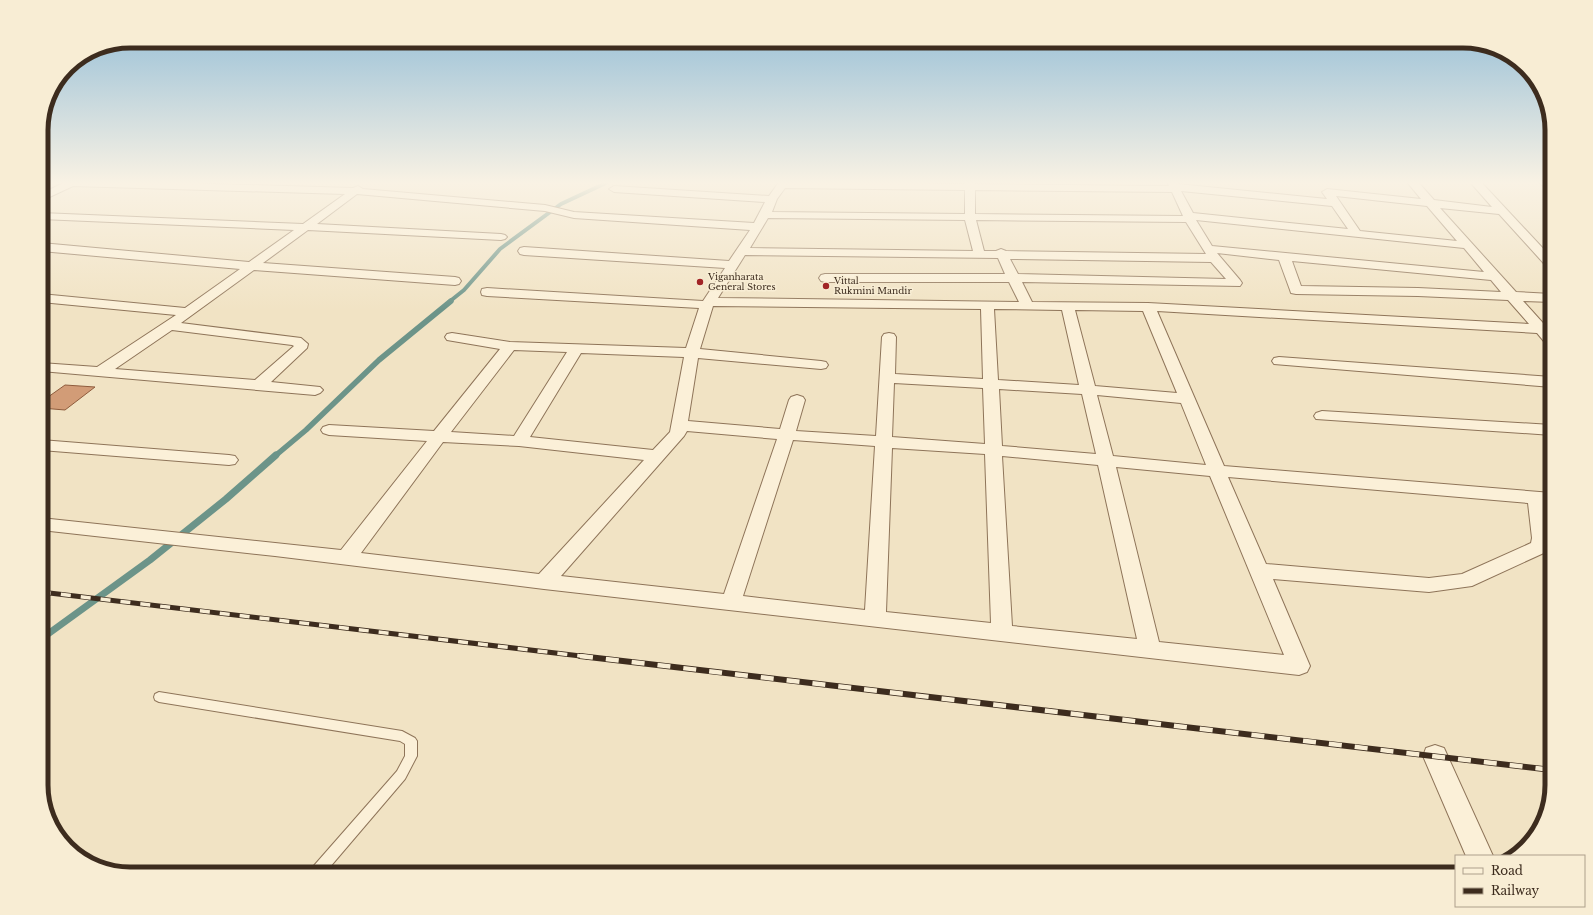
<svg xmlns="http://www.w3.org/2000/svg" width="1593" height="915" viewBox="0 0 1593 915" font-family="'Libre Baskerville',serif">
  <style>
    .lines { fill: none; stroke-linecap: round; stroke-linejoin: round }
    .stream-far2 { stroke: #6c9489; stroke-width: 4 }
    .stream-far1 { stroke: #6c9489; stroke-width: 5.5 }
    .stream { stroke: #6c9489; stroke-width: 7 }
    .building { fill: #d29c77; stroke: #8f5c3d }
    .service-casing { stroke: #8e7459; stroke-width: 2 }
    .minor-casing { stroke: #8e7459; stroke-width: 2 }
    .service { fill: #fbf0d8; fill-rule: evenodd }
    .minor { fill: #fbf0d8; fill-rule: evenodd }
    .rail-far1-casing { stroke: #3d2c1e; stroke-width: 5 }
    .rail-casing { stroke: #3d2c1e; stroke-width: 6 }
    .rail-far1 { stroke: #f8edd4; stroke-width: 3.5; stroke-dasharray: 10; stroke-linecap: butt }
    .rail { stroke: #f8edd4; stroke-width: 4.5; stroke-dasharray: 13; stroke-linecap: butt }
    .poi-dot { fill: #a12426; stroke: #f8edd4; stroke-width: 1.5 }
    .labels { text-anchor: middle; stroke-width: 3; stroke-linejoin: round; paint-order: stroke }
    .far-poi-label { font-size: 9px; fill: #3d2c1e; stroke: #f8edd4; text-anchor: start }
    .rim { fill: none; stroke: #3d2c1e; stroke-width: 5 }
  </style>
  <rect width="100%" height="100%" fill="#f1e3c4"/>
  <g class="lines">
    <path class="stream-far2" d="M 449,302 L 464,290 L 500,249 L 561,204 L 608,182"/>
    <path class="stream-far1" d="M 275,456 L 306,430 L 379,360 L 451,301"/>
    <path class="stream" d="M 41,639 L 150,560 L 226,499 L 276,455"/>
  </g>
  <path class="building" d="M 65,385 L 95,387 L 65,410 L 41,408 L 41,402 Z"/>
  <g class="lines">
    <g class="service-casing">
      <path id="service" d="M 159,692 L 402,731 L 415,738 L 417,741 L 417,756 L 405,779 L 324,874 L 310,874 L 311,869 L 397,771 L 405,756 L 405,744 L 400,741 L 159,702 L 155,700 L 154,697 L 155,694 Z
        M 1369,866 L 1374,867 L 1376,874 L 1363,874 L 1363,872 L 1364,867 Z"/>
    </g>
    <g class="minor-casing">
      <path id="minor" d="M 65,182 L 148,182 L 353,188 L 358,186 L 363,189 L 545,205 L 574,212 L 754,223 L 765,202 L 614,192 L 609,189 L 614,186 L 769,196 L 779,182 L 965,184 L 965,182 L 975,182 L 975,184 L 1169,186 L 1167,182 L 1177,182 L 1178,184 L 1327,199 L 1322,192 L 1327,189 L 1421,199 L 1407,182 L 1418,182 L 1434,200 L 1492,207 L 1470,182 L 1481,182 L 1552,258 L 1552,269 L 1548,268 L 1499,214 L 1440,208 L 1516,292 L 1552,294 L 1552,302 L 1523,301 L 1552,333 L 1552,346 L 1547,345 L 1537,333 L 1157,311 L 1224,466 L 1552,493 L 1552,505 L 1546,504 L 1552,538 L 1546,552 L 1472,586 L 1429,592 L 1273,579 L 1310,666 L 1307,672 L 1299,675 L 544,589 L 275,556 L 41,530 L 41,518 L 341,550 L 427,441 L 329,435 L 323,433 L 321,430 L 323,427 L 329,425 L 434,431 L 500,349 L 447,340 L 445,337 L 447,334 L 452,333 L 510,342 L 686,348 L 699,308 L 487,296 L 482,295 L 481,292 L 482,289 L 487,288 L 703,301 L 725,268 L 524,255 L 520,254 L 518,251 L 520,248 L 524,247 L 729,261 L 750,230 L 574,218 L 545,211 L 357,194 L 317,224 L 501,234 L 505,235 L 507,237 L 505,239 L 501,240 L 308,230 L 263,263 L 455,277 L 459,278 L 461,281 L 459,284 L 455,285 L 254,270 L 181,323 L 301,338 L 308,344 L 307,348 L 271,382 L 320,387 L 323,390 L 320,393 L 315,395 L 41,371 L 41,363 L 97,367 L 176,315 L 41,302 L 41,294 L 185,308 L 240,269 L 41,251 L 41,243 L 249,262 L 294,230 L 41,219 L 41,213 L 303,224 L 345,194 L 73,186 L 41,201 L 41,194 ZM 785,188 L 965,190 L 965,214 L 772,212 L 777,199 ZM 975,190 L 1172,192 L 1183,216 L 975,214 ZM 1181,191 L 1332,206 L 1348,229 L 1193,213 ZM 1336,196 L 1427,206 L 1457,241 L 1360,231 ZM 768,218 L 965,220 L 973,251 L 750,248 ZM 976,220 L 1186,222 L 1206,254 L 1006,251 L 1001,249 L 996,251 L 984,251 ZM 1196,220 L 1464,248 L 1484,272 L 1212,246 ZM 1217,253 L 1279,260 L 1290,290 L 1291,293 L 1296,294 L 1418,296 L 1508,300 L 1529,324 L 1148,303 L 1032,302 L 1022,282 L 1240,286 L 1242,283 L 1240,280 ZM 745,255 L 998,258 L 1005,274 L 825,274 L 821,275 L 819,278 L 821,281 L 825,282 L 1009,282 L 1019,302 L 718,298 ZM 1010,259 L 1211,262 L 1226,279 L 1018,274 ZM 1292,261 L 1491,280 L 1501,292 L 1418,288 L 1301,286 ZM 713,306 L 981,309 L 983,379 L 895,374 L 896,337 L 894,334 L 889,333 L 884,334 L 882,337 L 876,436 L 796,431 L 805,400 L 803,397 L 797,395 L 791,397 L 789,400 L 780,429 L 688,421 L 698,358 L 821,369 L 826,368 L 828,365 L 826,362 L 821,361 L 700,349 ZM 994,309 L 1062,310 L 1079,385 L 998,380 ZM 1075,310 L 1143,311 L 1177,393 L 1095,386 ZM 172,330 L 292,345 L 294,346 L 255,380 L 115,369 ZM 514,350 L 567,352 L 514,436 L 451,432 ZM 581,353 L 684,357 L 670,432 L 653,450 L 530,437 ZM 894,383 L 983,388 L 985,444 L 892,437 ZM 999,389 L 1082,394 L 1096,454 L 1002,446 ZM 1097,395 L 1181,403 L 1206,465 L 1113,456 ZM 687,431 L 777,439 L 724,594 L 561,576 L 684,436 ZM 793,440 L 875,446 L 865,610 L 743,596 ZM 443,442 L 519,446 L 644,460 L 539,574 L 361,553 ZM 892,448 L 985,454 L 991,623 L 886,612 ZM 1002,456 L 1098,465 L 1137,639 L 1012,626 ZM 1116,467 L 1210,476 L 1284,655 L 1159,642 ZM 1228,477 L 1528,503 L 1532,538 L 1531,543 L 1462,574 L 1429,578 L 1266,564 Z
        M 1539,182 L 1550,182 L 1552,184 L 1552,192 L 1548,191 Z
        M 1279,357 L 1552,377 L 1552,387 L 1274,364 L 1272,361 L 1274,358 Z
        M 1322,411 L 1552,425 L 1552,435 L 1316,419 L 1314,416 L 1316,413 Z
        M 41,440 L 229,455 L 235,456 L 238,460 L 235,464 L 229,465 L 41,450 Z
        M 1435,745 L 1444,748 L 1493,856 L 1466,856 L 1423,756 L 1426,748 Z"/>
    </g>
    <use href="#service" class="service"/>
    <use href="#minor" class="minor"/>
    <g class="rail-far1-casing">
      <path id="rail-far1" d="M 41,592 L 589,657"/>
    </g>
    <g class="rail-casing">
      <path id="rail" d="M 580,656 L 1552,770"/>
    </g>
    <use href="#rail-far1" class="rail-far1"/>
    <use href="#rail" class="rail"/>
  </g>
  <linearGradient id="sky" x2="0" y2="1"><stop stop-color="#8dbad6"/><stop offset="0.59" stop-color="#f9f2e4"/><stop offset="1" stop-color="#f9f2e4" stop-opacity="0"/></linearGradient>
  <rect width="1593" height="310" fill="url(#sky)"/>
  <g class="poi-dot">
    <circle cx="700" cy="282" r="4"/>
    <circle cx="826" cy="286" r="4"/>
  </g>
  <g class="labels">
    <g class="far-poi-label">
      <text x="708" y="280">Viganharata<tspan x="708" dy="10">General Stores</tspan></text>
      <text x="834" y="284">Vittal<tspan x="834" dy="10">Rukmini Mandir</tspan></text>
    </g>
  </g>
  <path d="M0 0H1593V915H0ZM130 48H1463A82 82 0 0 1 1545 130V785A82 82 0 0 1 1463 867H130A82 82 0 0 1 48 785V130A82 82 0 0 1 130 48Z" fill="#f8edd4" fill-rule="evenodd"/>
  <path class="rim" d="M130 48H1463A82 82 0 0 1 1545 130V785A82 82 0 0 1 1463 867H130A82 82 0 0 1 48 785V130A82 82 0 0 1 130 48Z"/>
  <rect x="1455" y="855" width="130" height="52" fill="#f8edd4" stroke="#ada08b"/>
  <rect x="1463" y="868" width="20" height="6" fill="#fbf0d8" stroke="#ada08b"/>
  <text x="1491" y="875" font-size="12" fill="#3d2c1e">Road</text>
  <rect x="1463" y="888" width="20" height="6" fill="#3d2c1e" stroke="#ada08b"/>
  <text x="1491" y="895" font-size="12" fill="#3d2c1e">Railway</text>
</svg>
